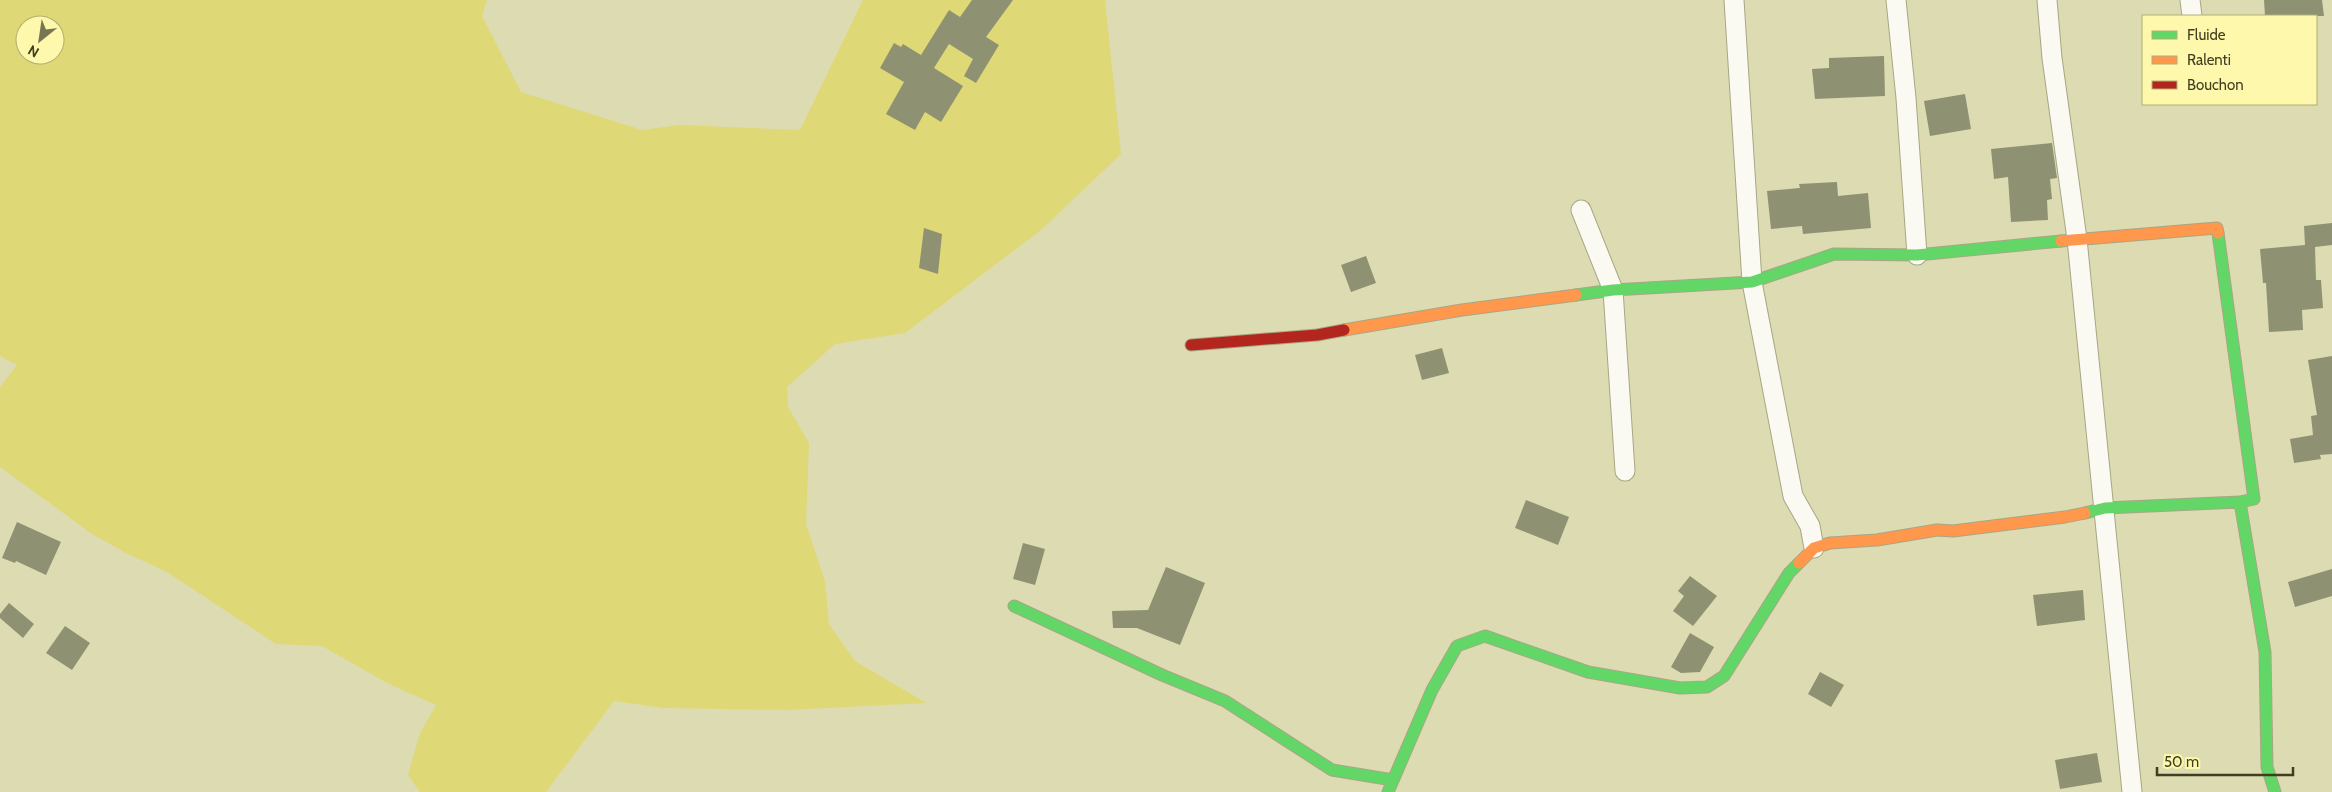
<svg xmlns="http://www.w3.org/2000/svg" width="2332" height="792" viewBox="0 0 2332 792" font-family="Cabin,sans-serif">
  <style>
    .green { fill: #dfd876; fill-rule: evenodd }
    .building { fill: #8e9272 }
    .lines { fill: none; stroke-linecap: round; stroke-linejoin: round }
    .street-casing { stroke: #a8a685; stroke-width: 21 }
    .fast-casing { stroke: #a8a685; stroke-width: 13 }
    .slow-casing { stroke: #a8a685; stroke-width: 13 }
    .jam-casing { stroke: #a8a685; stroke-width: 13 }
    .street { stroke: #fafaf3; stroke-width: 19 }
    .fast { stroke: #63d668; stroke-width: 11 }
    .slow { stroke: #ff974d; stroke-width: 11 }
    .jam { stroke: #b3261e; stroke-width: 11 }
  </style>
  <rect width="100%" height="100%" fill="#dddbb1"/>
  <path class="green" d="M 0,0 L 487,0 L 482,16 L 521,92 L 642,130 L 680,125 L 800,130 L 863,0 L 1105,0 L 1121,154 L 1041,230 L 905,333 L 835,344 L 787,387 L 788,407 L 809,443 L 806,524 L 825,581 L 829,624 L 855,661 L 926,703 L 786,710 L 724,709 L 663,708 L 614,701 L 546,792 L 420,792 L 408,775 L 420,733 L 436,705 L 387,683 L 322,646 L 276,644 L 167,572 L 126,553 L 92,534 L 0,467 L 0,387 L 17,365 L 0,356 ZM 25,25 L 55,25 L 55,55 L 25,55 Z"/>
  <path class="building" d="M 972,0 L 1013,0 L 986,37 L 999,45 L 976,83 L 964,76 L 973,59 L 949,44 L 934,68 L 963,86 L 941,122 L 925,112 L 915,130 L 886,114 L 904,82 L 880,68 L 894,43 L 901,47 L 903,44 L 921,55 L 949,10 L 960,17 Z
    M 2264,0 L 2322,0 L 2324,16 L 2265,16 Z
    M 1884,56 L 1885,96 L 1815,99 L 1812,69 L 1829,68 L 1829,58 Z
    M 1965,94 L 1971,129 L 1930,136 L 1924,101 Z
    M 2052,143 L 2057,178 L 2050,179 L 2052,199 L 2047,200 L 2048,220 L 2011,222 L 2008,177 L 1994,179 L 1991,149 Z
    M 1837,182 L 1838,196 L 1868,193 L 1871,228 L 1803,234 L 1802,226 L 1771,229 L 1767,191 L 1800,188 L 1799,184 Z
    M 2332,223 L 2332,245 L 2315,247 L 2316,280 L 2321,280 L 2323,308 L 2302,310 L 2303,330 L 2269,332 L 2266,283 L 2263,283 L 2260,249 L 2305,245 L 2304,226 Z
    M 924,228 L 942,234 L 938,274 L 919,268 Z
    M 1366,256 L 1376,283 L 1351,292 L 1341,265 Z
    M 1442,348 L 1449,373 L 1422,380 L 1415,355 Z
    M 2332,356 L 2332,454 L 2320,455 L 2321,459 L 2294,463 L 2290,439 L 2313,435 L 2311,416 L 2317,415 L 2308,360 Z
    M 1526,500 L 1569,517 L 1558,545 L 1515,528 Z
    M 17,522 L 61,542 L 46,575 L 16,561 L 15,563 L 2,558 Z
    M 1023,543 L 1045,549 L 1035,585 L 1013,579 Z
    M 1166,567 L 1205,583 L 1180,645 L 1137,628 L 1113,628 L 1112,611 L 1148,610 Z
    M 2332,569 L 2332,596 L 2295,607 L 2288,582 Z
    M 1690,576 L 1717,596 L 1693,626 L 1673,611 L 1684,596 L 1678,591 Z
    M 2083,590 L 2085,620 L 2037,626 L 2033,595 Z
    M 9,603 L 34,624 L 23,638 L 0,618 L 0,614 Z
    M 65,626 L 90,643 L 72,670 L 46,653 Z
    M 1690,633 L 1714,647 L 1700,672 L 1681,673 L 1671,667 Z
    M 1820,672 L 1844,685 L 1831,707 L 1808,694 Z
    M 2097,753 L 2102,782 L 2060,789 L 2055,760 Z"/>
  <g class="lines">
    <g class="street-casing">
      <path id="street" d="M 1734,0 L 1752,282 L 1793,496 L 1810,526 L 1814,548
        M 1896,0 L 1906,98 L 1917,255
        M 2047,0 L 2052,58 L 2077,239 L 2132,792
        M 2190,0 L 2192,16
        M 1581,210 L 1613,290 L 1625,471"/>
    </g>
    <g class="fast-casing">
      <path id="fast" d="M 2218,233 L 2254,499 L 2240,502
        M 1576,295 L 1613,290 L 1752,282 L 1834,254 L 1917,255 L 2061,241
        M 2085,513 L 2105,508 L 2240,502 L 2265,652 L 2267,767 L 2275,792
        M 1014,606 L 1162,675 L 1225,701 L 1332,770 L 1393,780
        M 1388,792 L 1432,690 L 1457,646 L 1485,636 L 1588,672 L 1680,688 L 1707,687 L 1724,676 L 1789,573 L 1799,563"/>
    </g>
    <g class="slow-casing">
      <path id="slow" d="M 2061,241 L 2217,228 L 2218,233
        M 1344,330 L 1462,310 L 1576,295
        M 1799,563 L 1814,548 L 1830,543 L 1877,540 L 1937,530 L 1953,531 L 2065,517 L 2085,513"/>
    </g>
    <g class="jam-casing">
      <path id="jam" d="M 1191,345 L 1317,335 L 1344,330"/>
    </g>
    <use href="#street" class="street"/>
    <use href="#fast" class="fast"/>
    <use href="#slow" class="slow"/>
    <use href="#jam" class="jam"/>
  </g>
  <rect x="2142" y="15" width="175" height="90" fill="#fdf8ac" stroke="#b2ae74"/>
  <rect x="2152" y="31" width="25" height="8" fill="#63d668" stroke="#b2ae74"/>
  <text x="2187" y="40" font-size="15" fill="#413e20">Fluide</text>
  <rect x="2152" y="56" width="25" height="8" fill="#ff974d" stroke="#b2ae74"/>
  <text x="2187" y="65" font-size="15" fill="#413e20">Ralenti</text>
  <rect x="2152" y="81" width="25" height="8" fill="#b3261e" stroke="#b2ae74"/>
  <text x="2187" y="90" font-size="15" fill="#413e20">Bouchon</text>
  <g transform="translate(40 40) rotate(210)"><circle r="24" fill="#fdf8ac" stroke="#b2ae74"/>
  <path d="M0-4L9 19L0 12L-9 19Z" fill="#787553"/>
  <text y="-8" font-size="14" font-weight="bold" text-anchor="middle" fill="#413e20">N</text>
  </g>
  <path d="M2157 767v8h136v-8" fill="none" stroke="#413e20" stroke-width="2.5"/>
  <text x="2164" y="767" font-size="15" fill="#413e20" stroke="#fdf8ac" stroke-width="4" paint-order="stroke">50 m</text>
</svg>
